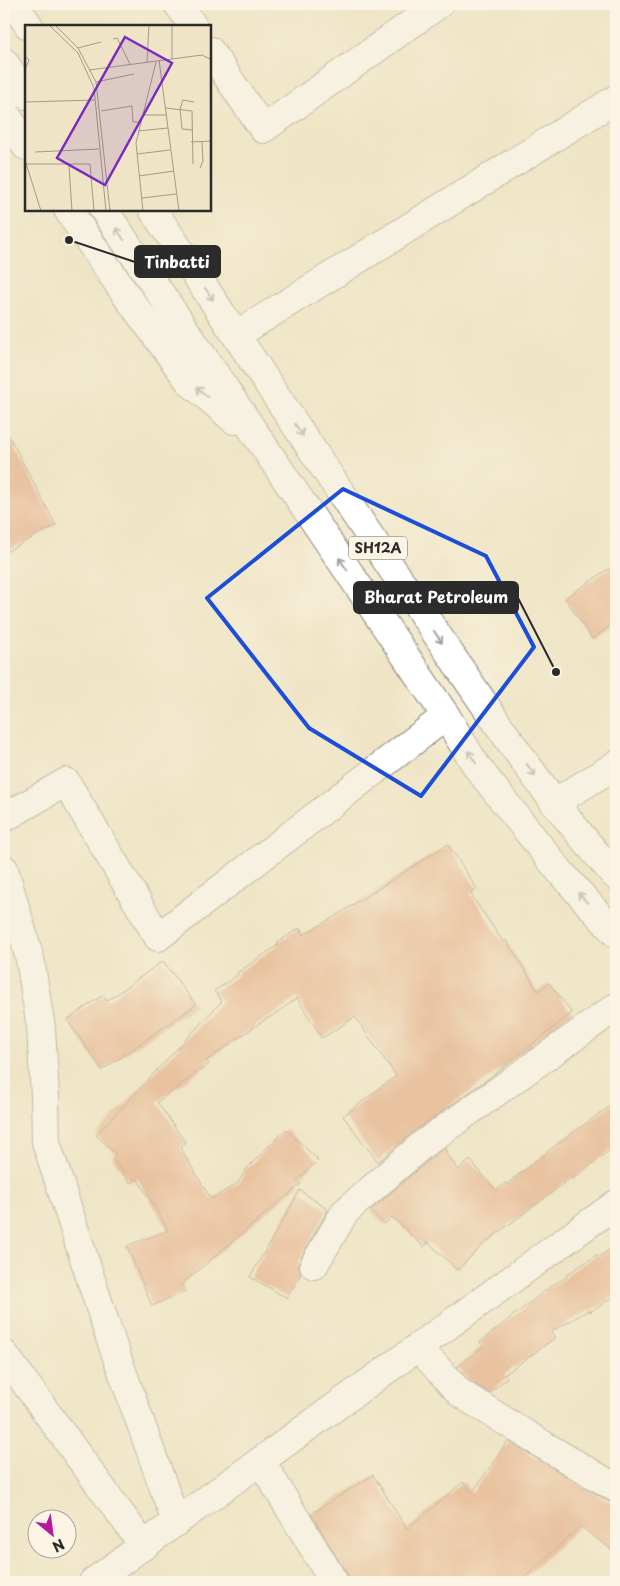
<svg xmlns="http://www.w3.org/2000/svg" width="620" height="1586" viewBox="0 0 620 1586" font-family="'Playpen Sans',sans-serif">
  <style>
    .building { fill: #e29871 }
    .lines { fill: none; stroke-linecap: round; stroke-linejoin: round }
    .minor-casing { stroke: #8d8878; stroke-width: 30 }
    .major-casing { stroke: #8d8878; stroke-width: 30 }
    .minor { stroke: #fff; stroke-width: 28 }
    .major { stroke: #fff; stroke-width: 28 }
    .oneway { stroke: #a0a0a0 }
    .marked { fill: none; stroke: #1d4ed8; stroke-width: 4; stroke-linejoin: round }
    .labels { text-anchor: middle; stroke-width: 5; stroke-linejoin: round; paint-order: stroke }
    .shield { fill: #fcf5e5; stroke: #6a6863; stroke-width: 1 }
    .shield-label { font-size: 14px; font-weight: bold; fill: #2b2b2b }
    .inset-road { fill: none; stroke: #a19b88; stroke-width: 1 }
    .view { fill: #7b2cbf; fill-opacity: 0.15; stroke: #7b2cbf; stroke-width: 2.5 }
    .inset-edge { fill: none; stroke: #2b2b2b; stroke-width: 2.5 }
    .leader { fill: none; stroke: #2b2b2b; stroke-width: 2 }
    .callout-dot { fill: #2b2b2b; stroke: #fcf5e5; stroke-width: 2 }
    .callout { fill: #2b2b2b; stroke: #2b2b2b; stroke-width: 2 }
    .callout-label { font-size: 16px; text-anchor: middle; font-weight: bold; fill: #fff }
  </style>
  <rect width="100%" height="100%" fill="#fcf5e5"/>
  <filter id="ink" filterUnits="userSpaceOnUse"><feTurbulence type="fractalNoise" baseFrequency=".02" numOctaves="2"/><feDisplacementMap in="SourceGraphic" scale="10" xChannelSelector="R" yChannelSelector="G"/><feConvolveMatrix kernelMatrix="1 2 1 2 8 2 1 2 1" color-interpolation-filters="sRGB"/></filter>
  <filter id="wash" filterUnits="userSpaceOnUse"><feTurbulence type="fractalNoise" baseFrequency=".0096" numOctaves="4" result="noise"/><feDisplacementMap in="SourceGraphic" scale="20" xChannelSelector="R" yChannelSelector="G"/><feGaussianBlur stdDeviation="1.12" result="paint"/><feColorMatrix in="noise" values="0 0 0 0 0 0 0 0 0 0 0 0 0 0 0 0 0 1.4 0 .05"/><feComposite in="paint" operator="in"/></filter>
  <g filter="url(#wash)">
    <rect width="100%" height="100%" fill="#efe5c6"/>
    <g id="blocks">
      <path class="building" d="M 4,427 L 56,525 L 4,553 Z
        M 616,564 L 616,622 L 592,639 L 565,598 Z
        M 448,844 L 477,889 L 470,893 L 503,942 L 506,940 L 538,991 L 549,983 L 572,1013 L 492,1076 L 413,1132 L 378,1162 L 343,1116 L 396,1076 L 355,1017 L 322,1038 L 297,998 L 268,1019 L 267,1018 L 206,1061 L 209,1064 L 157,1102 L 186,1143 L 180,1147 L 211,1199 L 238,1183 L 247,1168 L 286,1129 L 318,1160 L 297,1181 L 301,1184 L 182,1284 L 185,1291 L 152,1306 L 127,1246 L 168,1230 L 137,1178 L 130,1183 L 112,1157 L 116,1154 L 96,1135 L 222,1001 L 214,991 L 238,975 L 237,973 L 278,945 L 277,943 L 299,928 L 303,935 L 334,917 Z
        M 163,961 L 196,1005 L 102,1070 L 67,1020 L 103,995 L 107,1001 Z
        M 616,1102 L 616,1145 L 573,1179 L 572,1177 L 486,1242 L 457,1270 L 428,1242 L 424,1247 L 392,1217 L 384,1224 L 370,1211 L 432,1157 L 444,1148 L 458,1170 L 470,1160 L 496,1190 L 506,1183 L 507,1184 L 557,1144 Z
        M 300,1190 L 328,1210 L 301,1257 L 298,1265 L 301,1274 L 287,1298 L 250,1277 Z
        M 616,1245 L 616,1295 L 590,1312 L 589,1310 L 551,1332 L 555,1338 L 504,1375 L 507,1378 L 489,1393 L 470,1381 L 457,1367 L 483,1346 L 480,1342 L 551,1286 L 567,1277 L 566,1275 L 598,1254 L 600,1256 Z
        M 508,1441 L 608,1501 L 616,1505 L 616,1553 L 580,1526 L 520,1582 L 352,1582 L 311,1514 L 373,1475 L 407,1529 L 463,1482 L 472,1493 Z"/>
    </g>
  </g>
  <g filter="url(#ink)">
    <use href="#blocks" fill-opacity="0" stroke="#8d8878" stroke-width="1"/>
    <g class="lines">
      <g class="minor-casing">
        <path id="minor" d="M 178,4 L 193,26
          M 210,51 L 263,129 L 439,4
          M 236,335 L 616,99
          M 554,803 L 616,765
          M 4,818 L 66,782 L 158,937 L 446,716
          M 4,869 L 30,959 L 41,1028 L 45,1096 L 46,1142 L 108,1332 L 176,1522
          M 314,1265 L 345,1212 L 422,1145 L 616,1007
          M 418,1347 L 460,1393 L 545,1446 L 616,1488
          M 4,1354 L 144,1546
          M 261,1461 L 334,1582"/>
      </g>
      <g class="major-casing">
        <path id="major" d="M 14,4 L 29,26
          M 4,62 L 26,95
          M 4,111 L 26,146
          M 68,210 L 126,295 L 190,382 L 234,420
          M 104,210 L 446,716 L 477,767 L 514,814 L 562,874 L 616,934
          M 153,210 C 244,347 334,485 427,620 C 487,708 545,798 616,876
          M 93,1582 L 616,1204"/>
      </g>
      <use href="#minor" class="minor"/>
      <use href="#major" class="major"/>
    </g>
    <defs><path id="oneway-shaft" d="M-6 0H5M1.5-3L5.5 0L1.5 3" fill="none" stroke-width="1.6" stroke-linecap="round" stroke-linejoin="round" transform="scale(1.25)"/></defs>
    <g class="oneway">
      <use href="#oneway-shaft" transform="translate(120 234) rotate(-124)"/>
      <use href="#oneway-shaft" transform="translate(209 294) rotate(56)"/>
      <use href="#oneway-shaft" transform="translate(202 392) rotate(-138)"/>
      <use href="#oneway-shaft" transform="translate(299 430) rotate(56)"/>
      <use href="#oneway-shaft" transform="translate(343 564) rotate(-124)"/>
      <use href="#oneway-shaft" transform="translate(438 637) rotate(56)"/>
      <use href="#oneway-shaft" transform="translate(472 757) rotate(-122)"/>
      <use href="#oneway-shaft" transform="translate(531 770) rotate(55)"/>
      <use href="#oneway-shaft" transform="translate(583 898) rotate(-132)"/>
    </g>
  </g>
  <path d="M0 0H620V1586H0ZM 343,489 L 486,556 L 534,647 L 421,796 L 309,728 L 207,598 Z" fill="#efe5c6" fill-opacity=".55" fill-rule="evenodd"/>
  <path class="marked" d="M 343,489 L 486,556 L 534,647 L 421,796 L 309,728 L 207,598 Z"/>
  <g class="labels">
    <rect class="shield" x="349" y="536.5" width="58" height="23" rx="4"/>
    <g class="shield-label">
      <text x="378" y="553">SH12A</text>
    </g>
  </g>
  <g transform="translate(25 25)">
    <rect width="186" height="186" fill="#efe5c6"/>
    <path class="inset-road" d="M 24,0 L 53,28 L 69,63 L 81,186M 30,0 L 53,23 L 71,57 L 85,186M 147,0 L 147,34M 88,14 L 92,13 L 105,39M 53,23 L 76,17M 0,31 L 4,35 L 0,45M 134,35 L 154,186M 122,37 L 124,0M 64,45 L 177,30 L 187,35M 71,57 L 109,49M 0,77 L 70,75M 140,83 L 167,86 L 168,139M 76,86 L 107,81 L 108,97 L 115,97M 117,90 L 141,90M 167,105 L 157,104 L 155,84 L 158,75 L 169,77M 113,106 L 143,103M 166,117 L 187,116M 10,127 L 74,124M 112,129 L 145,125M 0,135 L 16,186M 1,139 L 65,139 L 69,186M 44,141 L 47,186M 175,143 L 178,136 L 177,117M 114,151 L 149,146M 117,173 L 151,169M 118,186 L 111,118 L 131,37"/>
    <path class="view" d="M 100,12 L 147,38 L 80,160 L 32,133 Z"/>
    <rect width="186" height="186" class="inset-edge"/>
  </g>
  <path class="leader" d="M69 240L135 262M556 672L518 598"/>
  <g class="callout-dot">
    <circle cx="69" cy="240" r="5"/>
    <circle cx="556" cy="672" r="5"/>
  </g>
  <g class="callout">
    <rect x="135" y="246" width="85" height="31" rx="5"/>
    <rect x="354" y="582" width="164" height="31" rx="5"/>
  </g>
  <g class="callout-label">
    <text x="177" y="268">Tinbatti</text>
    <text x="436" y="603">Bharat Petroleum</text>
  </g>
  <rect width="620" height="1586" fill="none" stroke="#fcf5e5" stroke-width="20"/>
  <g transform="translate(52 1534) rotate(151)"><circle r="24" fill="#fcf5e5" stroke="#a8a49b"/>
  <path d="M0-4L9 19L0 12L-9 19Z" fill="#b5179e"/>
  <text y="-8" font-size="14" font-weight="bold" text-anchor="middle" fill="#2b2b2b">N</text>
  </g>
</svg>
